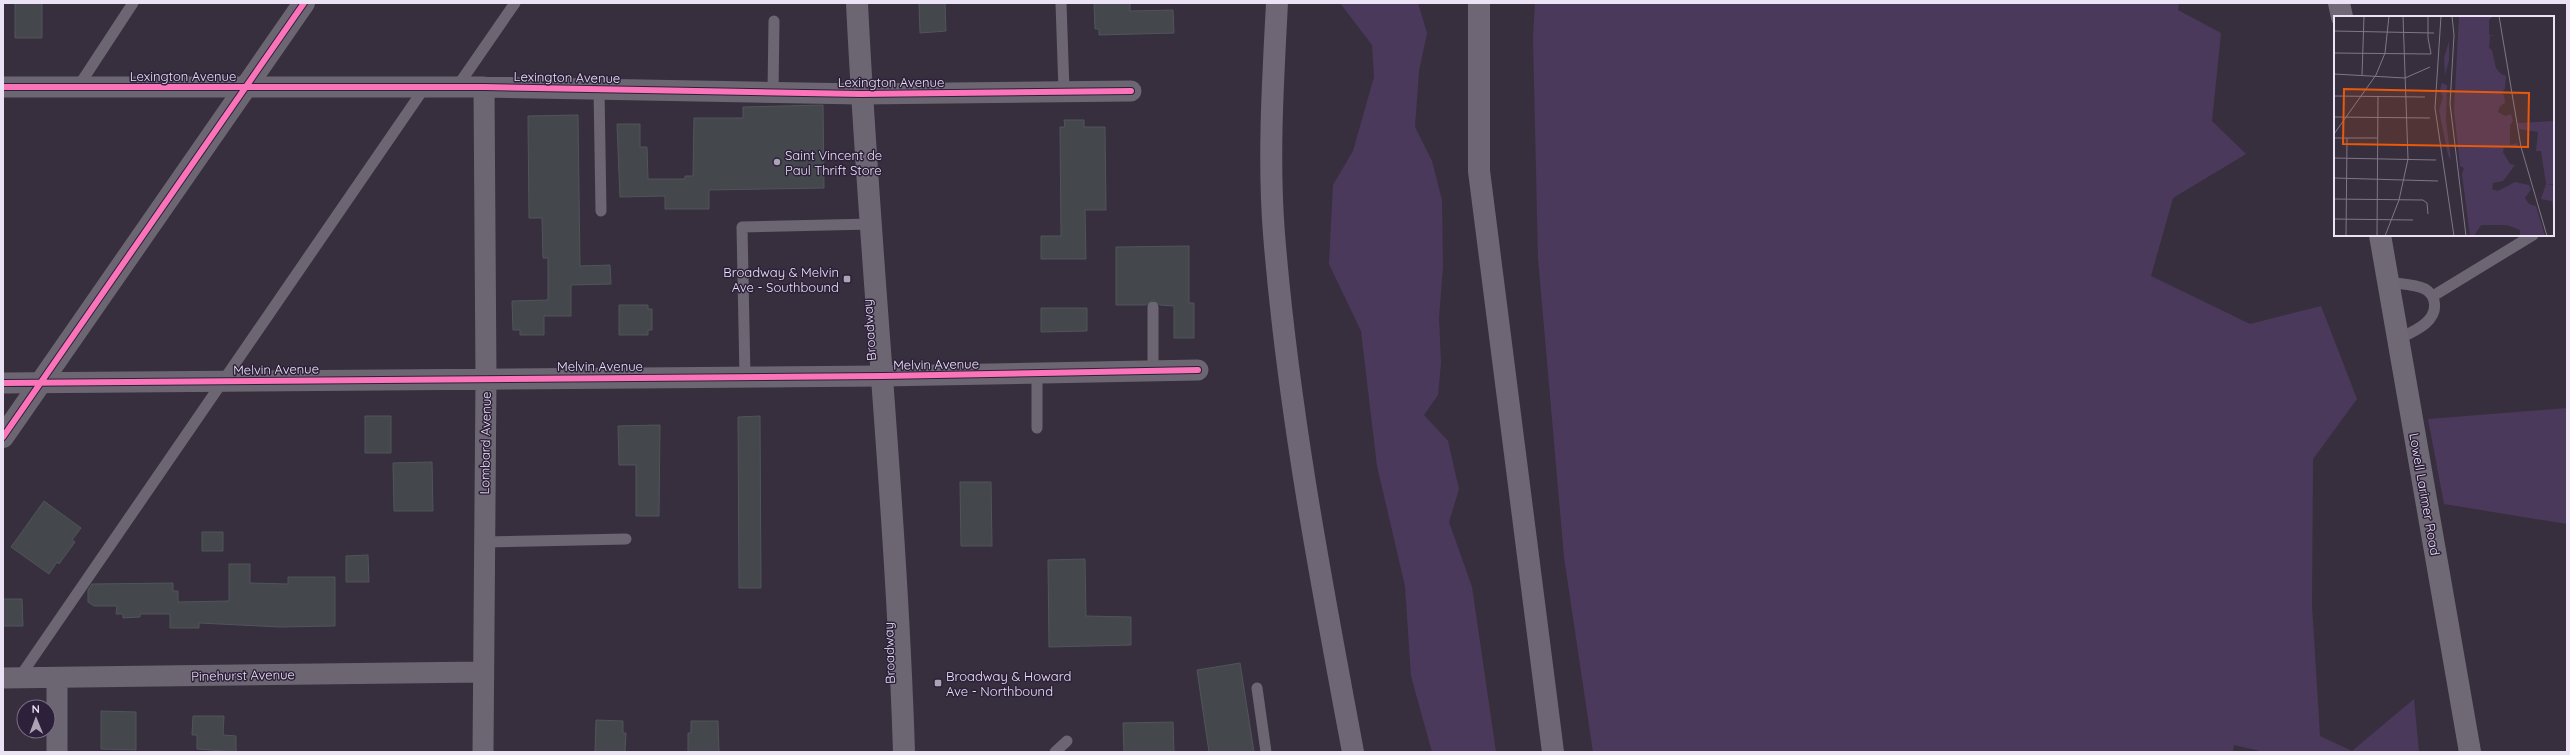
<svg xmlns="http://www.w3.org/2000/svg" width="2570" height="755" viewBox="0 0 2570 755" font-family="Quicksand,sans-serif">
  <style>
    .green { fill: #4b395c }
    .building { fill: #44484d; stroke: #50555a }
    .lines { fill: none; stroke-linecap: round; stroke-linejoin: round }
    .service { stroke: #6c6672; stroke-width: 11 }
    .minor { stroke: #6c6672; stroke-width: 21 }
    .tertiary { stroke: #6c6672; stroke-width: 22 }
    .secondary { stroke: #6f6976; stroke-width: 22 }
    .motorway { stroke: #6e6675; stroke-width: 22 }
    .cycleway-casing { stroke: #2d203a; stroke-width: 8 }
    .cycleway { stroke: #fb73b8; stroke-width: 6 }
    .poi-dot { fill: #aca4b5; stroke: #2d203a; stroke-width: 1.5 }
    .labels { text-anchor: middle; stroke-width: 3; stroke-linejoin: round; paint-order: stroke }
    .street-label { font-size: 13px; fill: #ebe3f5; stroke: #2d203a }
    .poi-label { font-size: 13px; fill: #ebe3f5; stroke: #2d203a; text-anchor: start }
    .inset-road { fill: none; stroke: #7f7787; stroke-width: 1 }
    .view { fill: #e8590c; fill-opacity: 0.15; stroke: #e8590c; stroke-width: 2 }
    .inset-edge { fill: none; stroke: #ebe3f5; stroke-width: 2 }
  </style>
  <rect width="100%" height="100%" fill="#372f3e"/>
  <path class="green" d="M 1340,3 L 1418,3 L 1427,33 L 1419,71 L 1415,127 L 1432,161 L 1442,200 L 1443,266 L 1439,318 L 1441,363 L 1438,395 L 1424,415 L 1448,441 L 1459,489 L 1449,522 L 1472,587 L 1496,752 L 1432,752 L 1411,676 L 1405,586 L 1377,466 L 1361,331 L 1329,264 L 1333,185 L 1353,151 L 1374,77 L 1372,45 Z
    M 1535,3 L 2179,3 L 2178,10 L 2221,33 L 2212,121 L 2246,154 L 2173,198 L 2151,276 L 2250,324 L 2321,306 L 2357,399 L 2313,459 L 2312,606 L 2320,736 L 2352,751 L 2414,699 L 2419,752 L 2264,752 L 2234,745 L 2233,752 L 1593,752 L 1564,557 L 1538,258 L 1533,38 Z
    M 2567,408 L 2567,524 L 2444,504 L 2428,419 Z"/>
  <path class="building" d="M 15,3 L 42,3 L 42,38 L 15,38 Z
    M 919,3 L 945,3 L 946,31 L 920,33 Z
    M 1094,3 L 1130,3 L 1130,11 L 1173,10 L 1174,33 L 1099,35 L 1099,29 L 1095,29 Z
    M 823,105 L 824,188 L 709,190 L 709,209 L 665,209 L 665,196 L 620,197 L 617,124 L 640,124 L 640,147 L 647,147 L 648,179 L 685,179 L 685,176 L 693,176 L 694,118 L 743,118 L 743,107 Z
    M 578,115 L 580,266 L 610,265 L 611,284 L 571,285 L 571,316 L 544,316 L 544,335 L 520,335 L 520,330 L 513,330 L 512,301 L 548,300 L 548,258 L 543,258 L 542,218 L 529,218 L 528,116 Z
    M 1064,120 L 1084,120 L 1084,127 L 1105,127 L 1106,210 L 1085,210 L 1086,259 L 1041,259 L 1041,236 L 1061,236 L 1060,127 L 1065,127 Z
    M 1189,246 L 1189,303 L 1194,303 L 1194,338 L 1174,338 L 1174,306 L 1160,305 L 1153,300 L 1146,305 L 1116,305 L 1116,247 Z
    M 619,305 L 648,305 L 648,309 L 652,309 L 652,330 L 648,330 L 648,335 L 619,335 Z
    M 1041,308 L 1087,308 L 1087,331 L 1041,332 Z
    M 365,416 L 391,416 L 391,453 L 365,453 Z
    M 760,416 L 761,588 L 739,588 L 738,417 Z
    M 660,425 L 659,516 L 636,516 L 636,465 L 619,465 L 618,426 Z
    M 432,462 L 433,511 L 394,511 L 393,463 Z
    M 960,482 L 991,482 L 992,546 L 961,546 Z
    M 44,501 L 81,528 L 72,540 L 75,542 L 59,564 L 57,562 L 49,574 L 11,547 Z
    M 202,532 L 223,532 L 223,551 L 202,551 Z
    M 368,555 L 369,582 L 346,582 L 346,556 Z
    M 1085,559 L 1086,616 L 1131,617 L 1131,645 L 1049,647 L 1048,560 Z
    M 229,564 L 250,564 L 250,583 L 288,584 L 288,577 L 335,577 L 335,626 L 280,627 L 199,623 L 199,628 L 170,628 L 170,614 L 140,614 L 140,617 L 123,618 L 123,614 L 116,614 L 117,606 L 94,606 L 88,602 L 88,590 L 92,584 L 173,583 L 173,591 L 178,591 L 178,602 L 229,601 Z
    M 3,599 L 22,599 L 23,626 L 3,626 Z
    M 1240,663 L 1254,752 L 1209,752 L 1197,670 Z
    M 101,711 L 136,712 L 136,750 L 101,749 Z
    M 193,716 L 224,716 L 223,735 L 236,736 L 236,752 L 197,749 L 197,735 L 192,735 Z
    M 596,720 L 623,721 L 623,733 L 626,733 L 625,752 L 595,752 Z
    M 691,721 L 718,721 L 719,752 L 688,752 L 688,733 L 691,733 Z
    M 1173,722 L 1174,752 L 1124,752 L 1123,723 Z"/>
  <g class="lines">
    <path class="service" d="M 1061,3 L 1064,91
      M 78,87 L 133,3
      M 457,87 L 515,3
      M 599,89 L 601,211
      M 773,92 L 774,21
      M 2388,282 C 2399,284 2415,284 2425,289 C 2430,292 2433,296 2434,301 C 2439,322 2412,332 2398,339
      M 2433,296 L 2533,235
      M 1153,371 L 1153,307
      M 1037,373 L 1037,428
      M 745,377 L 742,227 L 872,224
      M 484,542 L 626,539
      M 19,678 L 425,87
      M 1257,688 L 1266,752
      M 1055,752 L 1067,741"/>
    <path class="minor" d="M 3,87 L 484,87 L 861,94 L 1131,91
      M 3,383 L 883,376 L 1198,370
      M 3,678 L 483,672
      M 57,752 L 57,678
      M 483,752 L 486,378 L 484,87"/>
    <path class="tertiary" d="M 857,3 C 869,253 896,502 904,752
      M 3,437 L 304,3"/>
    <path class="secondary" d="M 2339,3 L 2342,17
      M 2380,235 L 2470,752"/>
    <path class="motorway" d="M 1277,3 C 1273,80 1268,158 1274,234 C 1288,408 1321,581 1353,752
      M 1479,3 L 1479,171 L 1553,752"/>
    <g class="cycleway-casing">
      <path id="cycleway" d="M 3,87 L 484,87 L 861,94 L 1131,91
        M 3,383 L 883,376 L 1198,370
        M 3,437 L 304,3"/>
    </g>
    <use href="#cycleway" class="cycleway"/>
  </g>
  <g class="poi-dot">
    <circle cx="777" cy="162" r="4"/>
    <rect x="843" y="275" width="8" height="8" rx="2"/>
    <rect x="934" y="679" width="8" height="8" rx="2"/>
  </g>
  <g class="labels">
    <g class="street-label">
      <text x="183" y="81">Lexington Avenue</text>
      <text transform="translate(567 77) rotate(1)" y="5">Lexington Avenue</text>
      <text x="891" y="87">Lexington Avenue</text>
      <text transform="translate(869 330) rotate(-94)" y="5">Broadway</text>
      <text transform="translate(936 364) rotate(-1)" y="5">Melvin Avenue</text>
      <text x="600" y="371">Melvin Avenue</text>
      <text transform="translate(276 369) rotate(-1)" y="5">Melvin Avenue</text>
      <text transform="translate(485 443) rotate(-89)" y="5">Lombard Avenue</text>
      <text transform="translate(2425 494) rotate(80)" y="5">Lowell Larimer Road</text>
      <text transform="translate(889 653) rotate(-92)" y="5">Broadway</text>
      <text transform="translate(243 675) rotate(-1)" y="5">Pinehurst Avenue</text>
    </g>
    <g class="poi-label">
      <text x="785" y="160">Saint Vincent de<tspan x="785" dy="15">Paul Thrift Store</tspan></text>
      <text x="839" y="277" text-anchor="end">Broadway &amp; Melvin<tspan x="839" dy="15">Ave - Southbound</tspan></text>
      <text x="946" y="681">Broadway &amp; Howard<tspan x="946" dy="15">Ave - Northbound</tspan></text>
    </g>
  </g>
  <g transform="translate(2334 16)">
    <rect width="220" height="220" fill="#372f3e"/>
    <path d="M 125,0 L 159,0 L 155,4 L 155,19 L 162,20 L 156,20 L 155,32 L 158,34 L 162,52 L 167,58 L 172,60 L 171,73 L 167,77 L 170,79 L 171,87 L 166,90 L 164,96 L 171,100 L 177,98 L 179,105 L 176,109 L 176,129 L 183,127 L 183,132 L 170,130 L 169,136 L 176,148 L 181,149 L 169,165 L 159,167 L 158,173 L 164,175 L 181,166 L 195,169 L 197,173 L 191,182 L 195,188 L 202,190 L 211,220 L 186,220 L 186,214 L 173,209 L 147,209 L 140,220 L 136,220 L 128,158 L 130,152 L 126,150 L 120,94 ZM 115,25 L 115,44 L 111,59 L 110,42 ZM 108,67 L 113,69 L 112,105 L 117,144 L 114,139 L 105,94 L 109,81 L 106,74 ZM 220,105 L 220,168 L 212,168 L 207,135 L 202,135 L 204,116 L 185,113 L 184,107 ZM 212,168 L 220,169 L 220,201 L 218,185 L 207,183 Z" fill="#4b395c"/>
    <path class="inset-road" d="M 107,0 L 101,92 L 120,220M 118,0 L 120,19 L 116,88 L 132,220M 165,0 L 187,131 L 213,220M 0,15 L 100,17M 0,37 L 97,38 L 94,22 L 94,0M 0,58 L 71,62 L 96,51M 28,59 L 30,0M 0,80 L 91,81M 0,101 L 96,102M 0,118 L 42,59 L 51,37 L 55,0M 0,122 L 43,122M 0,142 L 102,144M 0,162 L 104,165M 0,183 L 89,184 L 93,187 L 94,198M 0,203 L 79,204M 12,220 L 13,122M 43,220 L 44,80M 51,220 L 65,184 L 74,143 L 69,0"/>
    <path class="view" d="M 10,73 L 195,77 L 194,131 L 9,128 Z"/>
    <rect width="220" height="220" class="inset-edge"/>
  </g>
  <rect width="2570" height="755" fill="none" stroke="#ebe3f5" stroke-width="8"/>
  <g transform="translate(36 719) rotate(359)"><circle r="19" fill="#2d203a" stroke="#796e85"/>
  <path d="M0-3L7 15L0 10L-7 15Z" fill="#aca4b5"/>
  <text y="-6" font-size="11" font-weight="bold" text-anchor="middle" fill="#ebe3f5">N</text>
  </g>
</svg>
